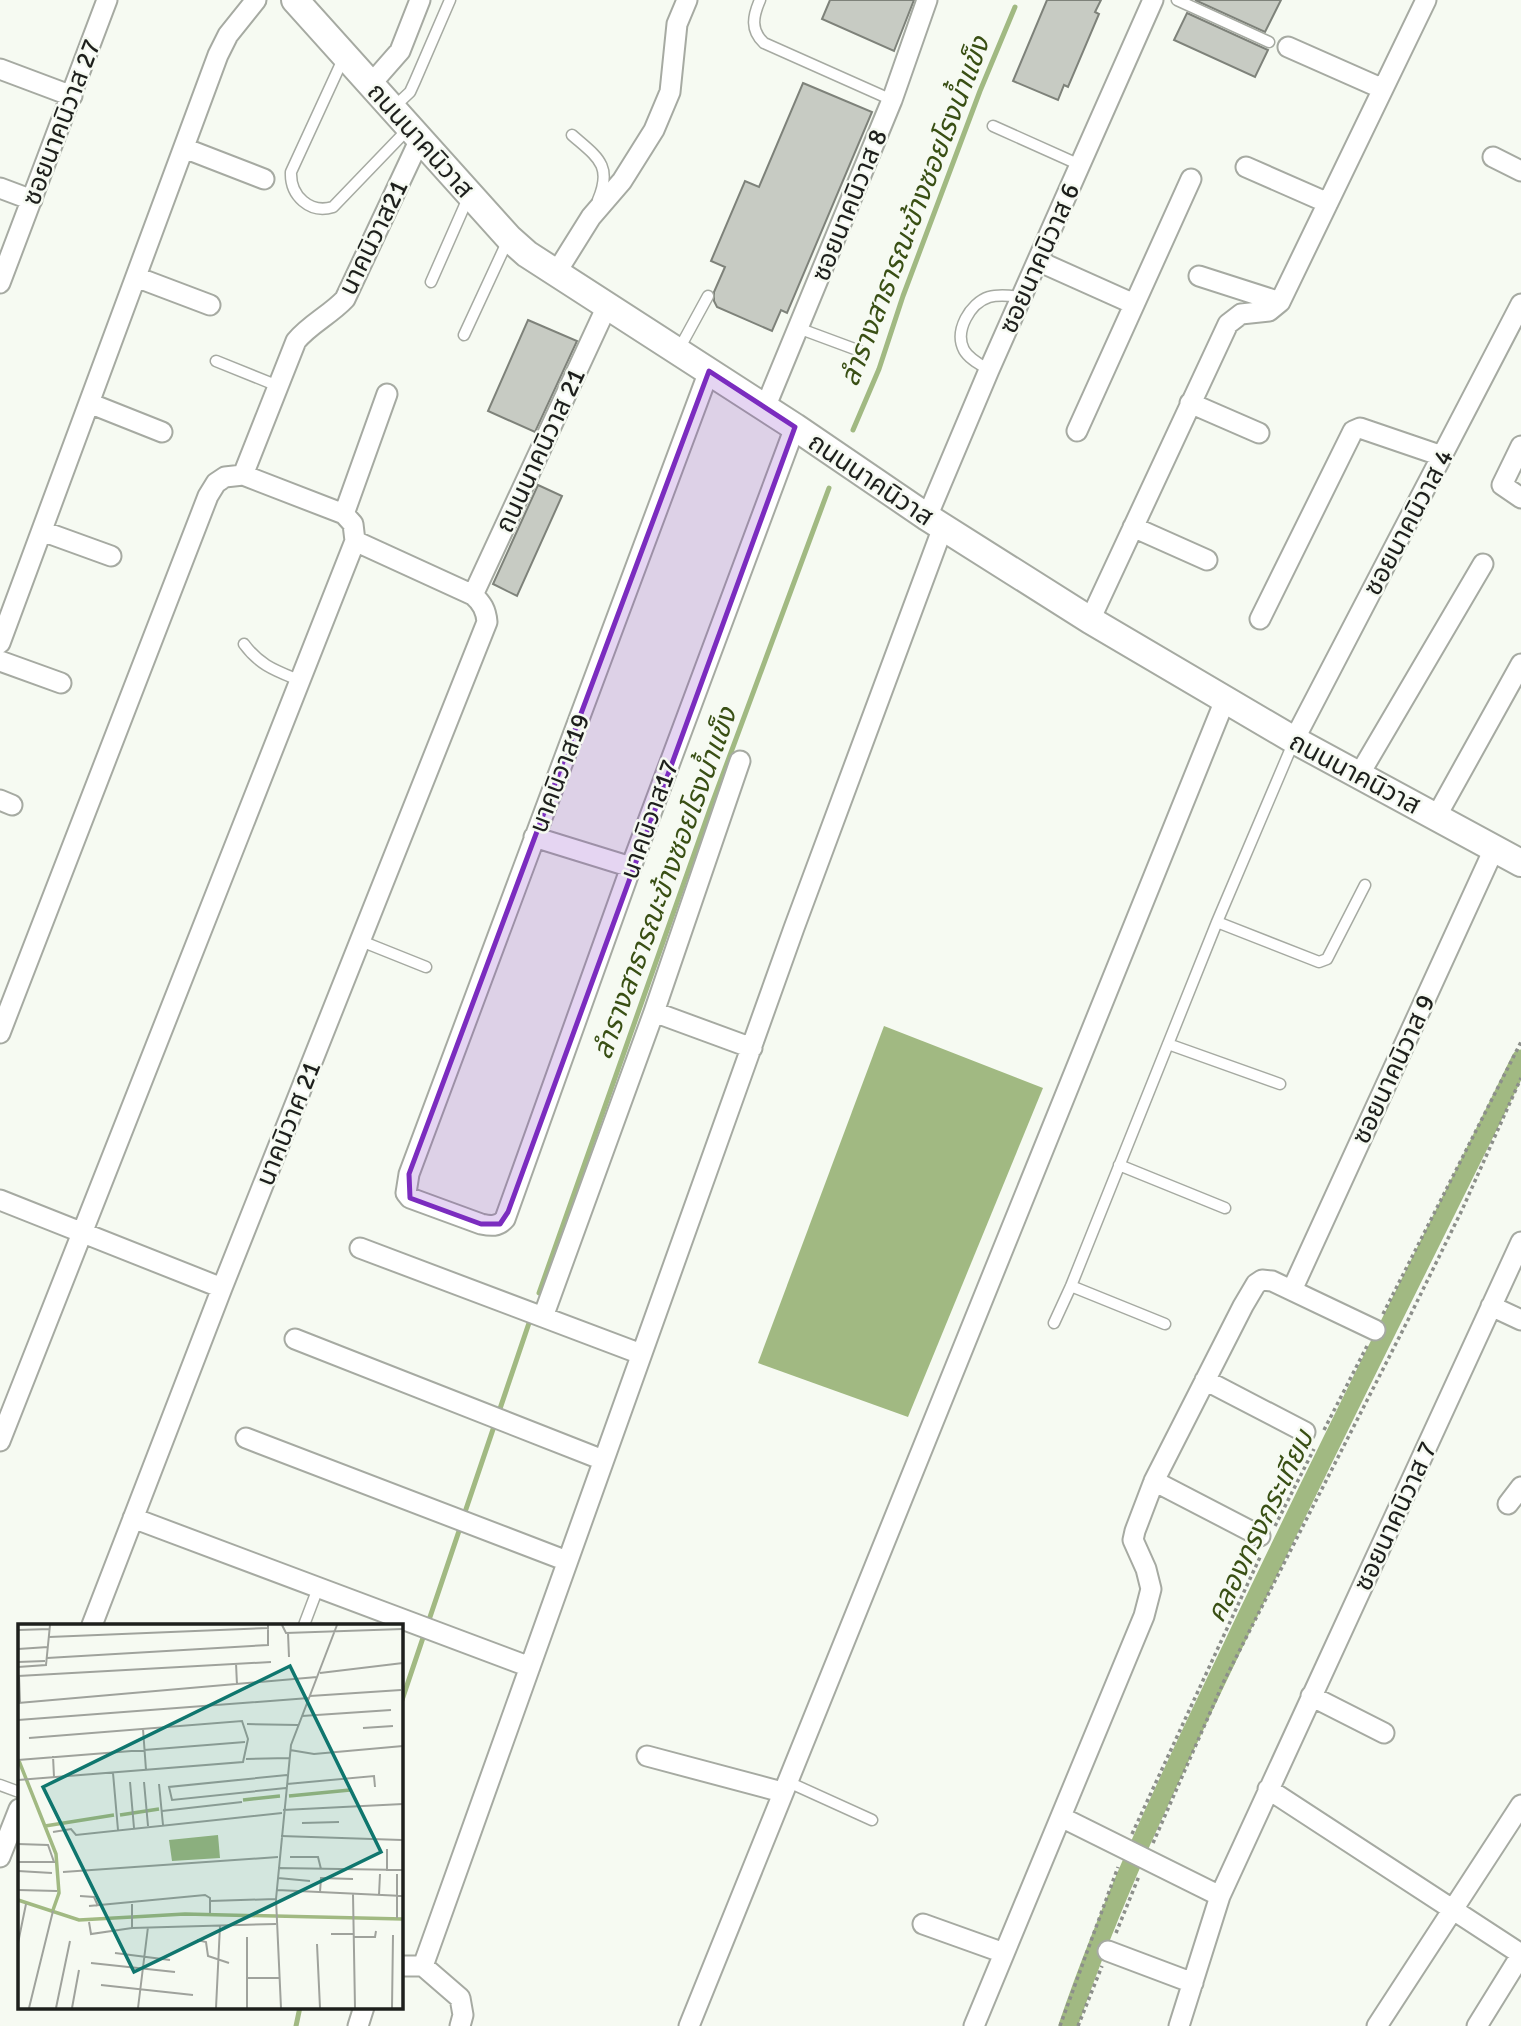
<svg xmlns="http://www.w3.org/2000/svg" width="1521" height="2026" viewBox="0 0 1521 2026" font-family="Signika,'Noto Sans Thai',sans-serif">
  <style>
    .water { fill: #a1b982 }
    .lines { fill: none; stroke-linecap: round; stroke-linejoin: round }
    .stream { stroke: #a1b982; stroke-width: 5 }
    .canal { stroke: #a1b982; stroke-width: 19 }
    .building { fill: #c7cbc3; stroke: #7e827a; stroke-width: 2 }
    .lane-casing { stroke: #a6aaa2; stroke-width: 13 }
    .street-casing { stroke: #a6aaa2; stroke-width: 23 }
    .secondary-casing { stroke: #a6aaa2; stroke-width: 30 }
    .path { stroke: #8c8f8a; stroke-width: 3.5; stroke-dasharray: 3.5 3.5; stroke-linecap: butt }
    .lane { stroke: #fff; stroke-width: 10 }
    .street { stroke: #fff; stroke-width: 19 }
    .secondary { stroke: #fff; stroke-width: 26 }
    .marked { fill: #7b2cbf; fill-opacity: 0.2; stroke: #7b2cbf; stroke-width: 5; stroke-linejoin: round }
    .labels { text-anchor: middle; stroke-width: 5; stroke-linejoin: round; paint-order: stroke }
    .street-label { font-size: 26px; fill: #1d1f1c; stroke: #f6faf2 }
    .water-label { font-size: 28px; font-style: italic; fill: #394f14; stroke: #f6faf2 }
    .inset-river { fill: none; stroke: #a1b982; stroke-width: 3.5 }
    .inset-road { fill: none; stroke: #9fa29c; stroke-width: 2 }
    .view { fill: #0f766e; fill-opacity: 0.15; stroke: #0f766e; stroke-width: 3.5 }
    .inset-edge { fill: none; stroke: #1d1f1c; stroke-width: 3.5 }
  </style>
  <rect width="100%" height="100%" fill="#f6faf2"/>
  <path class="water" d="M 884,1026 L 1043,1088 L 908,1417 L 758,1363 Z"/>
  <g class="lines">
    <path class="stream" d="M 853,430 L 879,369 L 903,296 L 980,91 L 1015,7
      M 539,1293 L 710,809 L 829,488
      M 464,1515 L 529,1323
      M 401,1703 L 461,1525
      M 296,2026 L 300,2007"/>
    <path class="canal" d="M 1068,2026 C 1112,1897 1171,1775 1230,1652 C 1324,1453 1424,1257 1521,1059"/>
  </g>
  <path class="building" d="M 830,0 L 914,0 L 894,51 L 822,19 Z
    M 1047,0 L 1101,0 L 1095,12 L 1099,14 L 1068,87 L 1064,85 L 1058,100 L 1013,81 Z
    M 1195,0 L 1281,0 L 1265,32 Z
    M 1187,13 L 1268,50 L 1255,77 L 1174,40 Z
    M 803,83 L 872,112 L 787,313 L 781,310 L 772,331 L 717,307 L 714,301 L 714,292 L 725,267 L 711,261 L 745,181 L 759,187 Z
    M 528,320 L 577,341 L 535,432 L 488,411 Z
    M 538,485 L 562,496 L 517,596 L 493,584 Z"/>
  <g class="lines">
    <g class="lane-casing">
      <path id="lane" d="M 760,0 C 753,16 750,30 764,43 L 892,100
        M 1177,0 L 1269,42
        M 343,59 L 291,172 C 290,196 310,214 333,207 L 409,128
        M 394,107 L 410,92 L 415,81 L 450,0
        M 993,126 L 1080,165
        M 572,135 C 597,157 613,165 598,200
        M 431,282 L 468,198
        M 798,328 L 860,351
        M 464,335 L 508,240
        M 678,351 L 708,296
        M 216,361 L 278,386
        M 989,370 C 981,365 969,359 964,350 C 954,331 970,303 989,297 C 1000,294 1011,296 1022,297
        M 244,644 C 260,666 277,671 301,681
        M 1217,922 L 1319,962 L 1327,959 L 1365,885
        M 361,941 L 426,967
        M 1168,1044 L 1280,1084
        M 1119,1165 L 1225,1208
        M 1071,1286 L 1165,1324
        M 1054,1323 L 1071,1286 L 1217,922 L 1294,741
        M 304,1625 L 318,1588
        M 786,1781 L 872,1820
        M 0,1785 L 19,1792"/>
    </g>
    <g class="street-casing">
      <path id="street" d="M 1288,47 L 1383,89
        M 0,69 L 72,96
        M 371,84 L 400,51 L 420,0
        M 184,148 L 264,179
        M 1493,157 L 1521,171
        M 1246,167 L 1328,203
        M 0,188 L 32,200
        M 1038,261 L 1134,304
        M 556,273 L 591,217 L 622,181 L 654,130 L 670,92 L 677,24 L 687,0
        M 1199,276 L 1280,302
        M 136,277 L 210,305
        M 0,283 L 107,0
        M 709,371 L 409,1174 L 406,1193 L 410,1198 L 481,1224 C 491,1226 498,1227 505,1219 L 631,867 L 795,427
        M 89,403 L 162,432
        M 1190,403 L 1259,433
        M 765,408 L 892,100 L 927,0
        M 1077,431 L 1191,179
        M 1521,446 L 1502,485 L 1521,498
        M 243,475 L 296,341 C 310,324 330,315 345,299 L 420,139
        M 344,514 L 387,394
        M 927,517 L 989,370 L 1153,0
        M 1133,527 L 1207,560
        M 42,531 L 111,556
        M 473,595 L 607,306
        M 1260,619 L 1353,431 L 1360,428 L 1442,456
        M 1090,620 L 1228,324 L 1241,314 L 1269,311 L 1280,302 L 1426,0
        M 0,643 L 218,55 L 228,35 L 256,0
        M 0,661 L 61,683
        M 1294,740 L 1521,304
        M 1359,775 L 1483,564
        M 0,800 L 12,805
        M 1436,817 L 1521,664
        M 534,837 L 631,867
        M 654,1012 L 752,1048
        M 0,1033 L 208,496 L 216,483 L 225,477 L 243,475 L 344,514 L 353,524 L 355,541 L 473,595 C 482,603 486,610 487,622 L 222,1288 L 92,1625
        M 0,1200 L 222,1288
        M 360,1248 L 641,1354
        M 1292,1290 L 1494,849
        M 1491,1306 L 1521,1320
        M 543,1317 L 654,1012 L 740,761
        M 295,1339 L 603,1460
        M 1205,1380 L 1305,1432
        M 246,1438 L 567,1561
        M 0,1441 L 355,541
        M 1154,1481 L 1260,1536
        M 1508,1504 L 1521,1487
        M 133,1518 L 530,1667
        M 1311,1696 L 1384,1733
        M 647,1756 L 782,1792
        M 1268,1789 L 1521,1954
        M 1061,1817 L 1220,1896
        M 0,1857 L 19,1809
        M 923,1924 L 1004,1953
        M 1108,1951 L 1193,1983
        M 401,1966 L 423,1966 L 460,1998 L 463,2015 L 460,2026
        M 423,1966 L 794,928 L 943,527
        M 358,2026 L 364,2007
        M 689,2026 L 1225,700
        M 974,2026 L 1144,1616 L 1151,1589 L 1146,1569 L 1133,1540 L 1135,1531 L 1154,1481 L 1243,1306 L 1256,1284 L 1262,1280 L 1272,1281 L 1375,1330
        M 1179,2026 L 1220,1896 L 1521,1242
        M 1377,2026 L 1521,1805
        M 1477,2026 L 1521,1955"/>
    </g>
    <g class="secondary-casing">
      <path id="secondary" d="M 295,0 L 509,238 L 527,254 L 795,427 L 927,517 L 1090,620 L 1294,740 L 1521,863"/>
    </g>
    <path class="path" d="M 1383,1314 L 1521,1042
      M 1324,1430 L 1367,1346
      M 1275,1526 L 1314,1449
      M 1132,1834 L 1261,1555
      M 1153,1843 L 1224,1681 L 1408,1320 L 1462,1210 L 1521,1078
      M 1116,1933 L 1139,1876
      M 1060,2026 L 1118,1867
      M 1078,2026 L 1102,1966"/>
    <use href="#lane" class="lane"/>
    <use href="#street" class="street"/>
    <use href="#secondary" class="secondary"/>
  </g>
  <path class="marked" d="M 709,371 L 795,427 L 508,1212 L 500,1224 L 481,1224 L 410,1198 L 409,1174 Z"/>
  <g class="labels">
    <g class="street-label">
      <text transform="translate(61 122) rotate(-69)" y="9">ซอยนาคนิวาส 27</text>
      <text transform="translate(421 140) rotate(48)" y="9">ถนนนาคนิวาส</text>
      <text transform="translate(849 205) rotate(-68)" y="9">ซอยนาคนิวาส 8</text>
      <text transform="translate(373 237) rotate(-64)" y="9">นาคนิวาส21</text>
      <text transform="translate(1039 258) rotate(-66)" y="9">ซอยนาคนิวาส 6</text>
      <text transform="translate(540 450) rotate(-65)" y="9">ถนนนาคนิวาส 21</text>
      <text transform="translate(871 479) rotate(34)" y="9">ถนนนาคนิวาส</text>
      <text transform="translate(1408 522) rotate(-62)" y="9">ซอยนาคนิวาส 4</text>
      <text transform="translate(559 773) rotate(-69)" y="9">นาคนิวาส19</text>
      <text transform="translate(1355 773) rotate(28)" y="9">ถนนนาคนิวาส</text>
      <text transform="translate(649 819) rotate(-70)" y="9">นาคนิวาส17</text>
      <text transform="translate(1393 1069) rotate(-65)" y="9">ซอยนาคนิวาส 9</text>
      <text transform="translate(288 1123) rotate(-68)" y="9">นาคนิวาศ 21</text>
      <text transform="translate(1395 1516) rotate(-65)" y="9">ซอยนาคนิวาส 7</text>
    </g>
    <g class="water-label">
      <text transform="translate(914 211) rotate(-69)" y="10">ลำรางสาธารณะข้างซอยโรงน้ำแข็ง</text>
      <text transform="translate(664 883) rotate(-70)" y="10">ลำรางสาธารณะข้างซอยโรงน้ำแข็ง</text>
      <text transform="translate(1259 1526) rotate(-64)" y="10">คลองทรงกระเทียม</text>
    </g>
  </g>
  <g transform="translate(18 1624)">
    <rect width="385" height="385" fill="#f6faf2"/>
    <path d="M 200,211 L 202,234 L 154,237 L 151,216 Z" fill="#a1b982"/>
    <path class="inset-river" d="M 1,137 L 38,230 L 41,269 L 35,286M 271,172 L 332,166M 225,176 L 262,172M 102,191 L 141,185M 27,202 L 96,191M 0,276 L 61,296 L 167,290 L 385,295"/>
    <path class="inset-road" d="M 264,1 L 268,9 L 385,5M 0,6 L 32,5M 270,9 L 271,33M 31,13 L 251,4M 0,25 L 30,23M 29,34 L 250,21 L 250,1M 0,38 L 27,37M 218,39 L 219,61M 0,43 L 28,41 L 32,1M 302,49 L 385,39M 0,52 L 253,38M 1,52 L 2,78M 292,72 L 383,66M 0,79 L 299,53M 284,92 L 373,86M 0,96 L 291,74M 229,100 L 280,101M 345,104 L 375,102M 125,105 L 128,146M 272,126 L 296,130 L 385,122M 35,132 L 36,153M 228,135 L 271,134M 0,136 L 227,118M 95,149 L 100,206M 0,156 L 225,138 L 230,115 L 224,97 L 11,114M 112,158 L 116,204M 126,158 L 130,202M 141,160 L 145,201M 269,160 L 356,152 L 357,163M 268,164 L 154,176 L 151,163 L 269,151M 265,186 L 385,180M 144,187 L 224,178M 284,199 L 321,198M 35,208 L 53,205 L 58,211 L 264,189M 263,212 L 384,216M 0,220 L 30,221 L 36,238 L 0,238M 369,225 L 369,247M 272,233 L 300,233 L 303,245M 260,244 L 385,246M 0,247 L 34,249M 45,248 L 260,233M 379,250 L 379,294M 260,254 L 292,257M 0,266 L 39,267M 259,266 L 385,272M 302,268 L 303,254 L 335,255M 335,270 L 337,384M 361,271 L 362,250M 62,272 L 76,273 L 80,282M 192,277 L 258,275M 71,282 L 187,271 L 192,274 L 192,289M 71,298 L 73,310 L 114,304 L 258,300M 114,304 L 114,280M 313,310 L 336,310M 229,313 L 229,384M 336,313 L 357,313 L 358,307M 179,316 L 188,318 L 190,332 L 211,339M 0,319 L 8,280M 299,320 L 302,384M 97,329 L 152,336M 73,339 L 157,348M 228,354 L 262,354M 83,361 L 175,371M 11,384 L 35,287M 38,384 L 52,317M 54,384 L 61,346M 120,384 L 130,303M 198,384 L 202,302M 263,384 L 258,275 L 273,121 L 319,1M 374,384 L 375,311"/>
    <path class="view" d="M 272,42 L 363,228 L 116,348 L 25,163 Z"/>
    <rect width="385" height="385" class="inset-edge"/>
  </g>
</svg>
